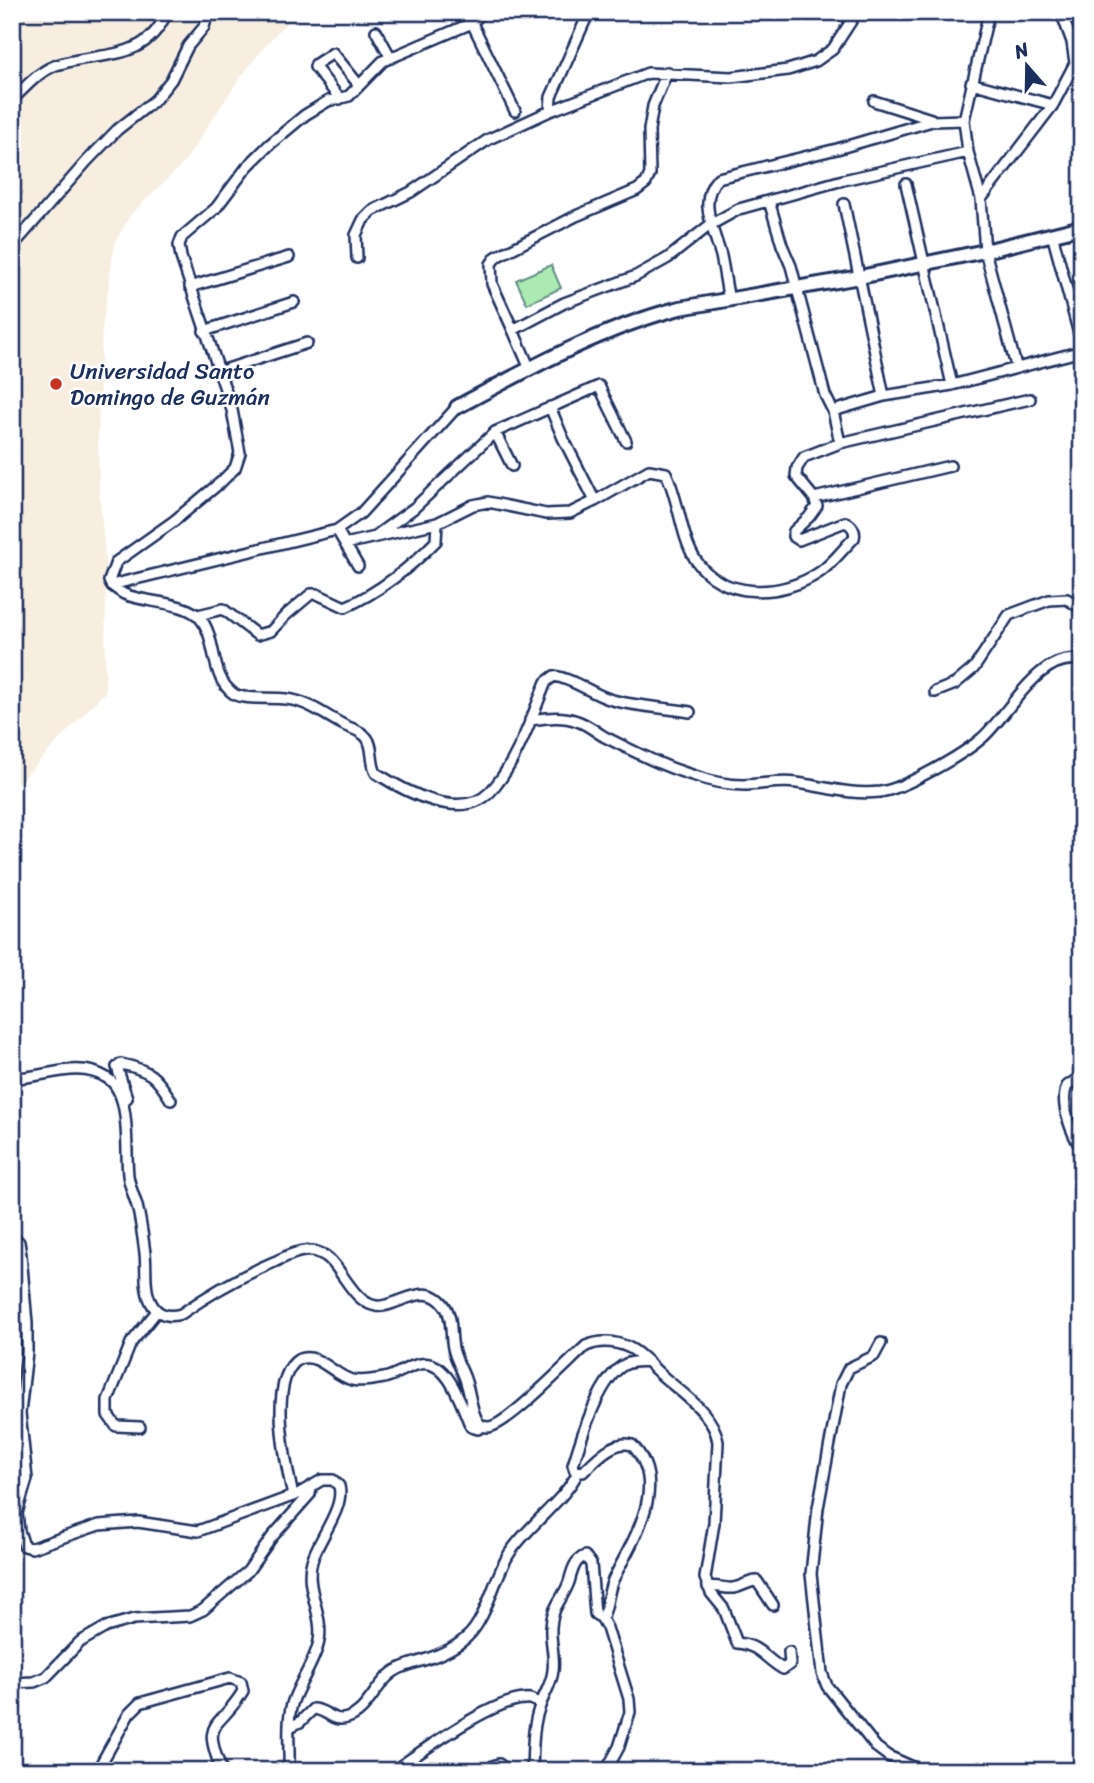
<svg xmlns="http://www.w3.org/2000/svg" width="1094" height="1783" viewBox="0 0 1094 1783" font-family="Sriracha,sans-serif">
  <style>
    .built { fill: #f7eee0 }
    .industrial { fill: url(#industrial-grid) }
    .grass { fill: #abeab1; stroke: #638c88; stroke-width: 2 }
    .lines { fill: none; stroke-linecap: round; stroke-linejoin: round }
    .street-casing { stroke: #1b2f5e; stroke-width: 14 }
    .secondary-casing { stroke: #1b2f5e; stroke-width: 18 }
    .street { stroke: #fff; stroke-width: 9 }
    .secondary { stroke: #fff; stroke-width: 12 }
    .poi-dot { fill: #c8321e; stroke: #fff; stroke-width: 2.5 }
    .labels { text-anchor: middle; stroke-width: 5; stroke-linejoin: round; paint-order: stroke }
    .poi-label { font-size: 23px; fill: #1b2f5e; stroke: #fff; text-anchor: start }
  </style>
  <defs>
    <pattern id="industrial-grid" width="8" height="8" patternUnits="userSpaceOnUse" patternTransform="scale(1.75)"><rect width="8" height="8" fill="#f7eee0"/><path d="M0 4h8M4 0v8" fill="none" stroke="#d3ccc3"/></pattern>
  </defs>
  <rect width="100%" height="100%" fill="#fff"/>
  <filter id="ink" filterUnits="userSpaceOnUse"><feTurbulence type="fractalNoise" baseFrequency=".0143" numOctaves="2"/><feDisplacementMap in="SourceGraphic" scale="14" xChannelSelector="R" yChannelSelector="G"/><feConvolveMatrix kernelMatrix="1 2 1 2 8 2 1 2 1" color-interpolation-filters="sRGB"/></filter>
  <g filter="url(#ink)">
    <path class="built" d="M 12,12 L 301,12 L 281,28 L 261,51 L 237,82 L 183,164 L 131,214 L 115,242 L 102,329 L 98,439 L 99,487 L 106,567 L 105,692 L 12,790 Z"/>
    <path class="industrial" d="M 1079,12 L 1082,12 L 1082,61 L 1067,52 Z"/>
    <path class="grass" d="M 551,265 L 561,288 L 527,304 L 516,280 Z"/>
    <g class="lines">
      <g class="street-casing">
        <path id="street" d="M 989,12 L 964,120 L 968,152 L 981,199 L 985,251 L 1016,366
          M 472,23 L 515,111
          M 376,31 L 391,58
          M 971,83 L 1053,105
          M 340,99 L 315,67 L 316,64 L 333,53 L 359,85
          M 12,100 C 26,87 40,69 60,64 C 103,51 145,63 167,12
          M 550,111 L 551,97 L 589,12
          M 932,121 L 964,120
          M 906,184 L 952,385
          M 981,199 L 1053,105 L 1075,63 L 1072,42 L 1064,20 L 1058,12
          M 769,201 L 782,245 L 791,266 L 825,395 L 833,411
          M 844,204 L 884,396
          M 1052,234 L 1082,345
          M 12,247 L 87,161 L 117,130 L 155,100 L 171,80 L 188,46 L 204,27 L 208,12
          M 357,258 L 356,235 L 363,220 L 372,211 L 411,192 L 489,139 L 550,111 L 648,73 L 731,77 L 788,70 L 816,61 L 833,49 L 857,12
          M 12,284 L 14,292 L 12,296
          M 190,287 L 289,257
          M 729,300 C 726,286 724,270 721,256 C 714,230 697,200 718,178 L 837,149 L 932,121 L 931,119 L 874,101
          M 513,330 L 492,284 L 491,264 L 496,257 L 576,216 L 637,190 L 646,183 L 650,174 L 649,130 L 653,106 L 667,72
          M 204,331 L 294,302
          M 530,369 L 513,330 L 564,303 L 636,276 L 668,258 L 710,225 L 739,209 L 843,180 L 968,152
          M 218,372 L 307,343
          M 457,407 L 361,513 L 337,530 L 111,585 L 109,581 L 116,562 L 174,521 L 221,482 L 235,468 L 240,453 L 232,410 L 181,257 L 179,245 L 182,237 L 216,208 L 247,167 L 269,145 L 305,115 L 328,101 L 349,96 L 383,61 L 472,23 L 482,12
          M 550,407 L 563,438 L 595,501
          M 495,432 L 512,466
          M 840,443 L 833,411 L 884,396 L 952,385 L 1082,351
          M 814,498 L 950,466
          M 337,530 L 358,566
          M 378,534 L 414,508 L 495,432 L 599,386 L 626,441
          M 345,544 L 437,523 L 473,505 L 488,502 L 546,514 L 570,513 L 595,501 L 649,470 L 666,473 C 679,500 681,537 695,559 C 722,600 782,598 820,572 C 833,563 842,550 854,538 C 856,531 852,525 845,522 L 799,540 L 793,536 L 794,531 L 809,517 L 817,506 L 814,498 L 796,476 L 797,468 L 804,457 L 840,443 L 1030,399
          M 111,585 C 115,588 120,592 124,594 C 144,603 185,601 200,618 C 218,639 209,677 234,694 C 243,700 273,697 286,699 C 308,701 324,715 344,725 C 351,729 361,730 367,738 C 374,747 370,762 376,773 C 404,791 461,822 490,792 C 516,765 532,716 546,682 L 554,676 C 574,679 590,693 609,699 C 635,707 663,707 690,712
          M 198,615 L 223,609 L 257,635 L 271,631 L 286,615 L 311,594 L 317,594 L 345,607 C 378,593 411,567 436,541 L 437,523
          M 935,692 L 955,684 L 974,668 L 1009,615 L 1049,600 L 1067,599 L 1082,609
          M 530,720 C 545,718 562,715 577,721 C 587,724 596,732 605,737 C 633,751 662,766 692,775 C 709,781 726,785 744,785 C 761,785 779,780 797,783 C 826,787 849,795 880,792 C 904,789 964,754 982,738 C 1008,716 1040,649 1082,661
          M 1082,1076 L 1067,1086 C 1059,1104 1072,1134 1082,1150
          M 12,1078 C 43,1079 77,1059 107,1078 C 132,1093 125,1149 128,1175 C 129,1185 134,1195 137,1206 C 141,1221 143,1238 145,1253 C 147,1270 143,1291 153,1306 C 160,1316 171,1317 181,1314 C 211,1293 241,1276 274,1262 C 283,1258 294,1252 304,1251 C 315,1250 325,1254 332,1262 C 345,1276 356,1303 376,1306 C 396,1309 426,1278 445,1306 C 453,1318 450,1334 453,1348 C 455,1359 463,1371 466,1382 C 470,1394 471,1407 476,1418 C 478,1423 482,1427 488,1427 C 506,1427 569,1361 586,1346 C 600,1340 614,1341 628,1347 C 641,1353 648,1363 658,1372 C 678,1391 714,1412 718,1442 L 714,1523 L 705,1578 L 711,1593 L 724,1609 L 737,1643 C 760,1645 765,1659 783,1669 L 790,1664 L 789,1652
          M 127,1098 L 117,1067 L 121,1064 C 150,1070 156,1076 171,1100
          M 12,1236 L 19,1242 L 21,1255 L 27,1323 L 27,1352 L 20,1413 L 27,1479 L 17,1513 L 19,1531 L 24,1546 L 32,1548 L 99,1525 L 138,1522 L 198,1531 L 298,1494 L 322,1480 L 333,1480 L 339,1486 C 345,1508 318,1539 312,1561 C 304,1588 324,1614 319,1641 C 315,1662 300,1681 293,1701 C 286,1719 290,1750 289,1771
          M 881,1343 L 874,1356 L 849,1368 L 841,1384 L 818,1508 L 811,1574 L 822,1673 L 827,1686 L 876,1747 L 888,1756 L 922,1771
          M 140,1427 L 116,1426 L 108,1415 L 108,1400 L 131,1343 L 157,1311
          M 293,1496 C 286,1464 267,1379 299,1359 C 319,1352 333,1375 352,1380 C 363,1382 373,1380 384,1378 C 397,1375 408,1366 420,1364 C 449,1358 462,1408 471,1427 L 478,1429 L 483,1426
          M 708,1587 C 717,1585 725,1589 733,1588 C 742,1587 748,1581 757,1581 L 773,1605
          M 601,1617 L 607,1628 L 629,1699 L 630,1712 L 619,1747 L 606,1771
          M 12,1683 L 34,1682 L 46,1677 L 80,1642 L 106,1627 L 134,1619 L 190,1616 L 203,1610 L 248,1571 L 272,1537 L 310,1494 L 311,1488
          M 290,1727 L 300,1722 L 313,1709 C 326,1709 333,1723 347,1718 C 367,1713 375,1685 392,1673 C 401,1666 410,1665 421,1661 C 437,1656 456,1648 468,1636 C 487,1618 494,1578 509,1554 C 526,1527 566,1499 578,1472
          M 97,1771 L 129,1714 L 140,1703 L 230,1678 L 241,1682 L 243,1691 C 219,1731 200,1718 222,1771
          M 393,1771 C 423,1751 491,1700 525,1699 C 531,1698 535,1701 540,1704
          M 489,1771 L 493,1766 L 499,1764 L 507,1771
          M 532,1771 C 533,1750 532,1726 540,1706 C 544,1694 552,1684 553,1670 C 555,1656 550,1641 551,1627 C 552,1606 563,1599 569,1582 C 572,1572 574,1560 585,1556 L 591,1564 L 595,1614 L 598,1616 L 603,1616 C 608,1605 608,1591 613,1580 C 632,1541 671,1485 632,1445 C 614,1439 595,1460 583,1472 L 575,1471 L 573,1465 C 581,1438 600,1375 626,1364 C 633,1361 641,1362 648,1361"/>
      </g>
      <g class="secondary-casing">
        <path id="secondary" d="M 457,407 C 528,369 602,328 680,308 L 860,277 L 985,251 L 1082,227"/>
      </g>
      <use href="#street" class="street"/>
      <use href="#secondary" class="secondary"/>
    </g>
  </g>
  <circle class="poi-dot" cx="56" cy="384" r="7"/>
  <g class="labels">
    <g class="poi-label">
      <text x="70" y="379">Universidad Santo<tspan x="70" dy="26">Domingo de Guzmán</tspan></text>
    </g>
  </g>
  <rect width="1094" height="1783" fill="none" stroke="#fff" stroke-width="42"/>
  <rect x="21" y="21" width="1052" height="1741" fill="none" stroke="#1b2f5e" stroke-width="2.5" filter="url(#ink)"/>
  <g transform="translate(1027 66) rotate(340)" stroke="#ffffff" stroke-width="5" paint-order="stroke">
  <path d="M0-5L12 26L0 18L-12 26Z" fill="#1b2f5e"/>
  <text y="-10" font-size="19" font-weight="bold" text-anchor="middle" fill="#1b2f5e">N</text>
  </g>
</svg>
